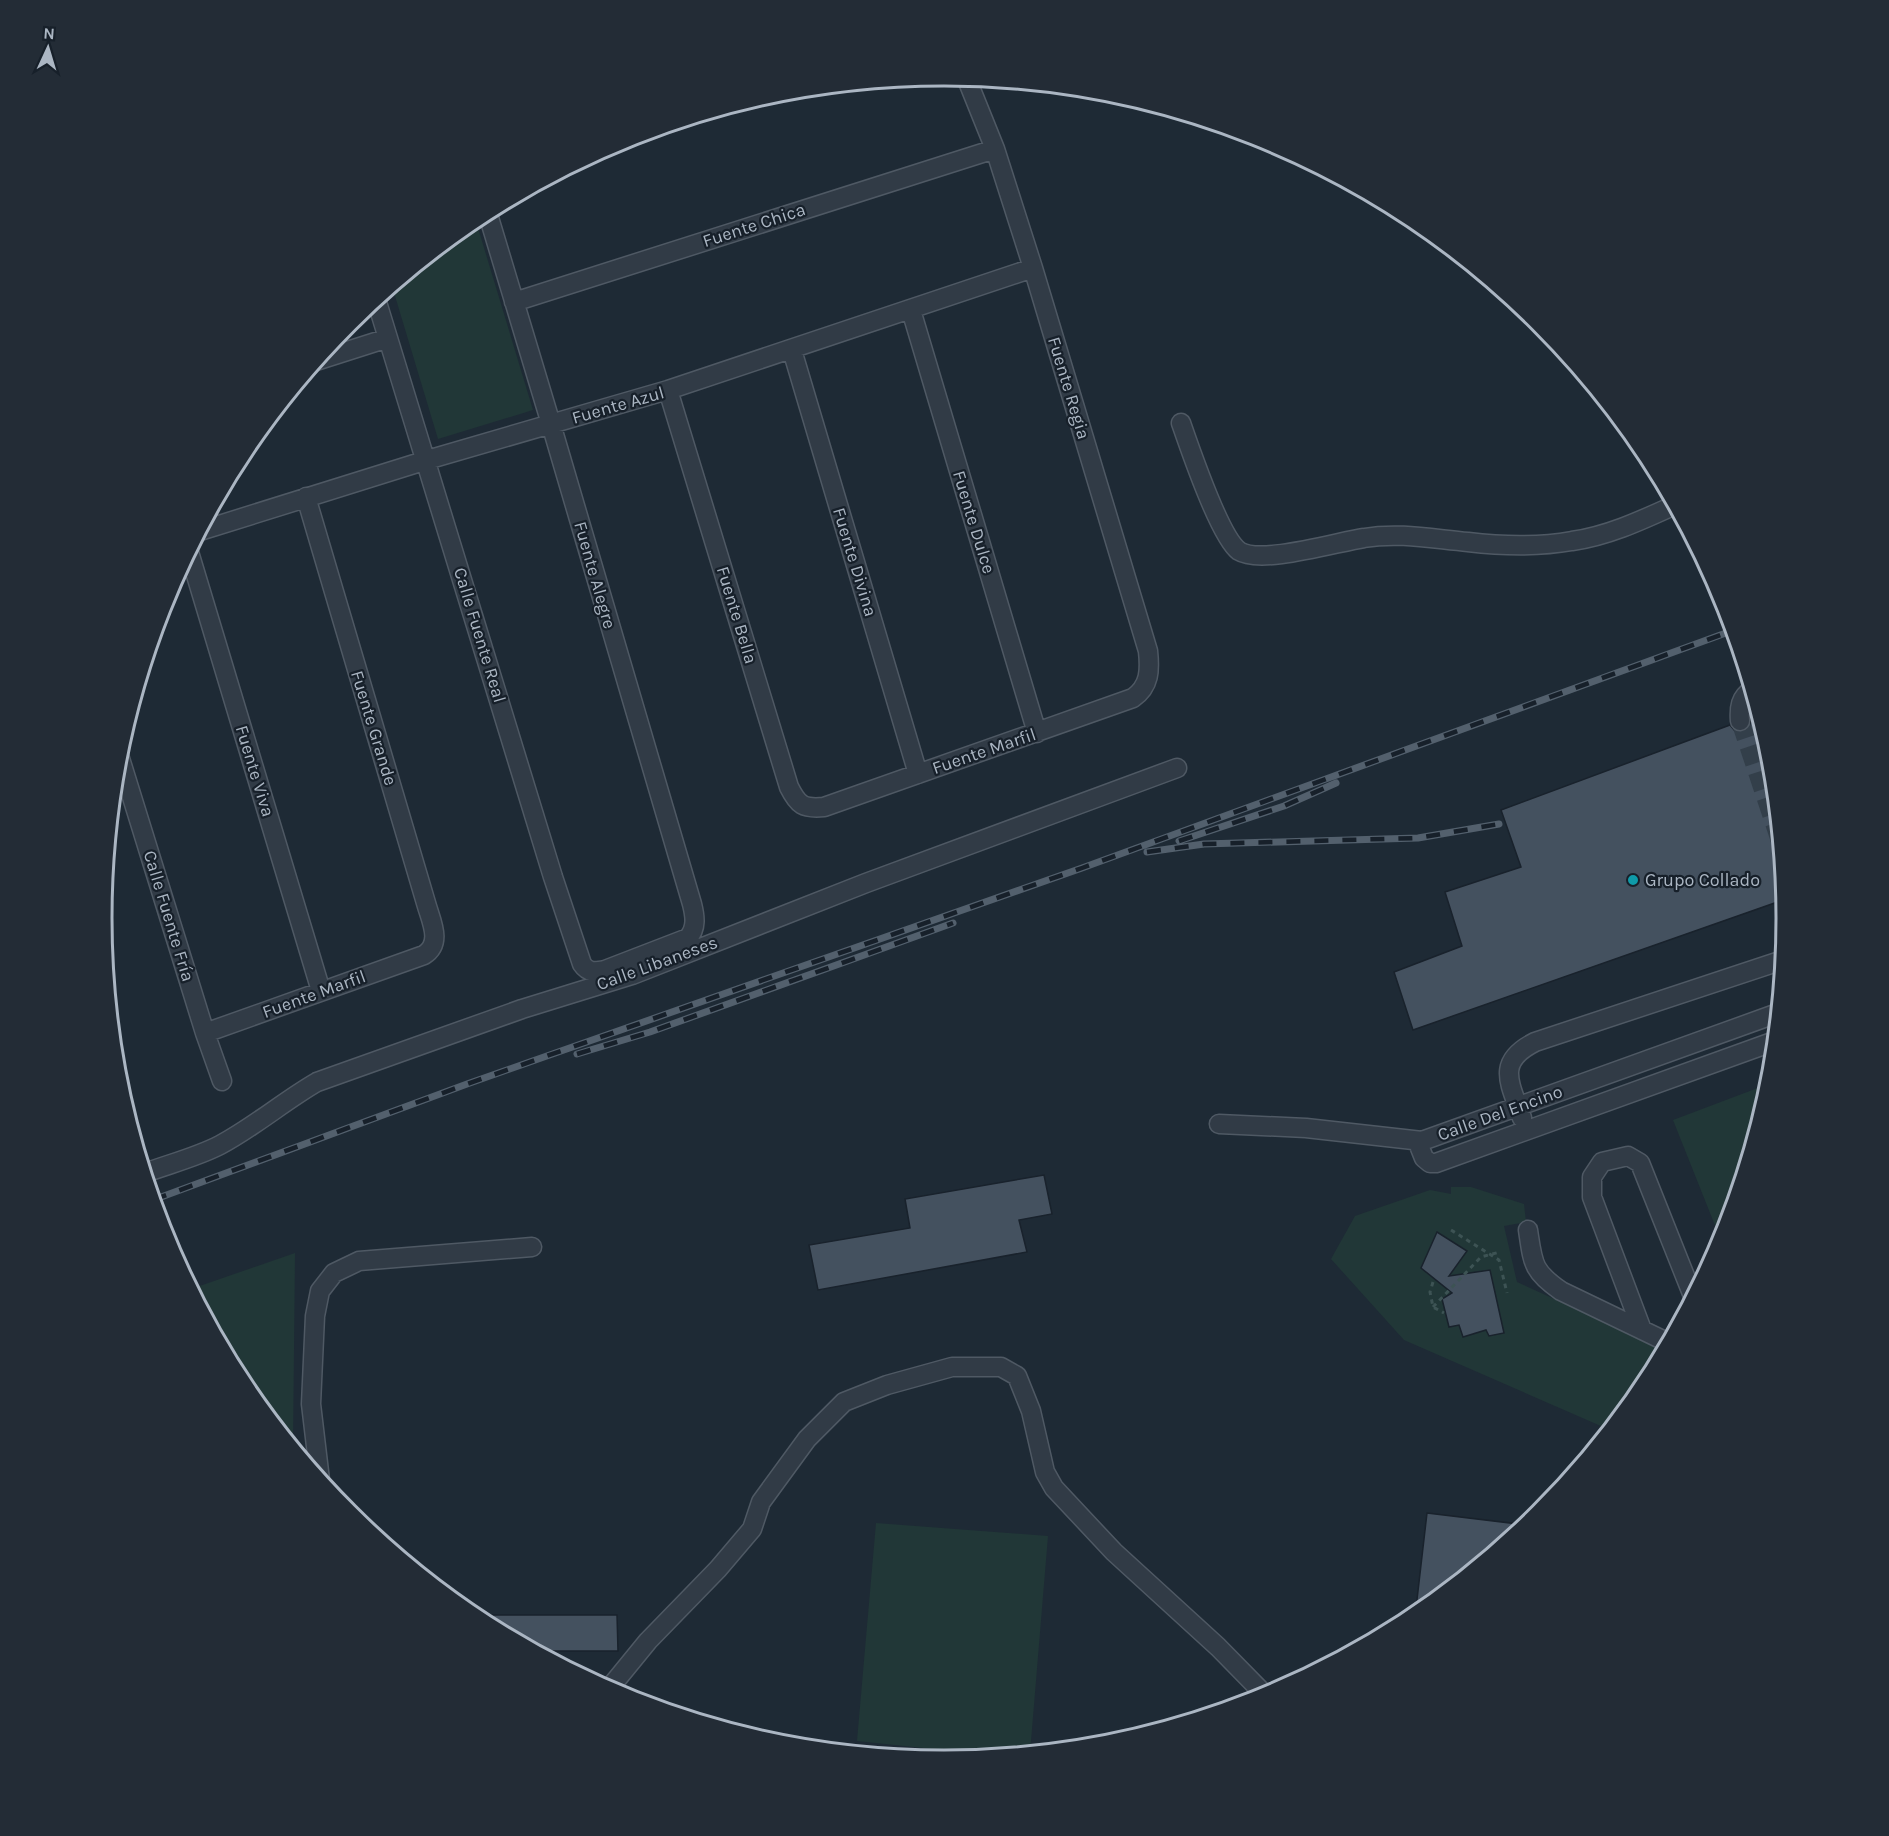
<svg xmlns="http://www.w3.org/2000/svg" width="1889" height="1836" viewBox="0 0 1889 1836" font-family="Karla,sans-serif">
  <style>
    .green { fill: #213737 }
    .building { fill: #44515f; stroke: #19222c; stroke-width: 1.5 }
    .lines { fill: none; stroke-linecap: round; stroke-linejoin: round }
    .minor-tunnel { stroke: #333f4a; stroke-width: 18; stroke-dasharray: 18 9; stroke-linecap: butt }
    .minor-casing { stroke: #4f5964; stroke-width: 21 }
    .path { stroke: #3d5354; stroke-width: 3; stroke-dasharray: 4.5 4.5; stroke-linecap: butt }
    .minor { stroke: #313b46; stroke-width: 18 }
    .rail-casing { stroke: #53606d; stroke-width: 7 }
    .rail { stroke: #17202a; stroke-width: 4.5; stroke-dasharray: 14; stroke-linecap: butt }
    .culture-dot { fill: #0f9aa8; stroke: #17202a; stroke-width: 2 }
    .labels { text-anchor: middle; stroke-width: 4.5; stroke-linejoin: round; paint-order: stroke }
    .street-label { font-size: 18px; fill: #abb6c3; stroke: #17202a }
    .poi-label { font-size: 18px; fill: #abb6c3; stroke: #17202a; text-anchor: start }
    .rim { fill: none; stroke: #abb6c3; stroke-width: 3 }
  </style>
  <rect width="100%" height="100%" fill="#1e2a35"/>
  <path class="green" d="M 475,218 L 533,410 L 438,439 L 392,286 Z
    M 1771,1083 L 1726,1231 L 1718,1233 L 1673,1120 Z
    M 1451,1187 L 1471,1187 L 1524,1204 L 1526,1222 L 1504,1226 L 1517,1282 L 1665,1349 L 1645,1387 L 1610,1430 L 1404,1340 L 1331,1259 L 1355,1216 L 1430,1190 L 1451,1194 Z
    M 295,1253 L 293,1447 L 243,1386 L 191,1289 Z
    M 876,1523 L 1048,1536 L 1030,1753 L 999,1756 L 857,1741 Z"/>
  <path class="building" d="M 1759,714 L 1771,754 L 1786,899 L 1413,1030 L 1394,972 L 1462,946 L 1445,892 L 1521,867 L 1501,810 L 1730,725 L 1735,731 L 1746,731 L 1750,726 L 1751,717 Z
    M 1044,1175 L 1052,1214 L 1019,1220 L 1027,1252 L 818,1290 L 809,1245 L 910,1228 L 905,1199 Z
    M 1437,1232 L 1467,1251 L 1449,1276 L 1490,1270 L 1504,1333 L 1489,1336 L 1486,1330 L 1463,1337 L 1459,1325 L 1449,1327 L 1442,1299 L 1452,1293 L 1421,1268 Z
    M 1427,1513 L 1527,1525 L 1415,1617 Z
    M 471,1615 L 617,1615 L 618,1651 L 537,1651 Z"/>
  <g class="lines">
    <path class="minor-tunnel" d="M 1740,721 L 1780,841"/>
    <g class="minor-casing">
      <path id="minor" d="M 376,299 L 553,877 L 582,964 C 588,973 595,972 605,970 L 688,938 C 697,928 695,916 692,904 L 551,424 L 487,211
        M 514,302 L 995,149
        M 911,310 L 1037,733
        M 792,350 L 918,774
        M 316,361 L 388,338
        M 668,390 L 789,787 C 798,805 803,809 824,807 L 1133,698 C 1150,686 1150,670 1148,651 L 1033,268 L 995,149 L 966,77
        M 1181,423 C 1190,449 1220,537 1239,551 C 1261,565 1337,542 1364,538 C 1399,532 1433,539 1468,542 C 1502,546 1538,547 1572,541 C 1608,536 1642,520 1675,505
        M 200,531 L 427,460 L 668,390 L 1033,268
        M 189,552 L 321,991
        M 1740,721 C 1739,708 1740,697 1752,690
        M 118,752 L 205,1033 L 222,1081
        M 205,1033 L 424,955 C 443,943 431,921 426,903 L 306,497
        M 1522,1118 C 1510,1083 1495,1062 1535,1042 L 1783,960
        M 1219,1124 L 1306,1128 L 1422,1141 L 1778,1013
        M 1422,1141 L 1420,1148 L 1424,1158 L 1430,1163 L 1436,1163 L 1775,1041
        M 145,1173 C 169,1164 197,1157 220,1145 C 254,1127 284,1101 317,1082 L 522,1009 L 632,975 L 866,883 L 1177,768
        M 1528,1230 C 1533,1263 1532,1271 1561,1291 L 1669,1343
        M 1642,1330 L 1592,1197 L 1592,1177 L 1602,1162 L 1628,1156 L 1640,1163 L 1693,1296
        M 320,1480 L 311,1404 L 315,1316 L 320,1291 L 334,1273 L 359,1261 L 532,1247
        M 608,1690 L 648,1641 L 718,1569 L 752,1529 L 761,1502 L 807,1439 L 844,1402 L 887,1385 L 952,1367 L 1001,1367 L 1017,1376 L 1031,1411 L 1045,1472 L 1054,1488 L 1114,1552 L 1218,1647 L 1267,1697"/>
    </g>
    <path class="path" d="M 1451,1230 L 1499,1260 L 1507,1293
      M 1433,1282 L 1430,1292 L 1433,1307 L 1444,1313
      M 1433,1307 L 1481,1257 L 1500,1252"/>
    <use href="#minor" class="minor"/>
    <g class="rail-casing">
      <path id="rail" d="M 1179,841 L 1284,806 L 1336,783
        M 1147,852 L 1204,844 L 1418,838 L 1499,824
        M 577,1054 L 650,1032 L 953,923
        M 153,1200 L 467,1084 L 1082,868 L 1734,630"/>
    </g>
    <use href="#rail" class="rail"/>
  </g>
  <circle class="culture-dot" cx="1633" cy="880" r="6"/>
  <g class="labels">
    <g class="street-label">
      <text transform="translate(754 225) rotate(-18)" y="6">Fuente Chica</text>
      <text transform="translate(1069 388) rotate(73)" y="6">Fuente Regia</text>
      <text transform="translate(618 405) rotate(-16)" y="6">Fuente Azul</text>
      <text transform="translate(974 522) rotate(73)" y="6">Fuente Dulce</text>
      <text transform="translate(855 562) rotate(73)" y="6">Fuente Divina</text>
      <text transform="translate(595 575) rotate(74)" y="6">Fuente Alegre</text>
      <text transform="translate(737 615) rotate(73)" y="6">Fuente Bella</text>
      <text transform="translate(480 635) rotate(73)" y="6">Calle Fuente Real</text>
      <text transform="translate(374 728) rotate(73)" y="6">Fuente Grande</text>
      <text transform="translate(984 751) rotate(-19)" y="6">Fuente Marfil</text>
      <text transform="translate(255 771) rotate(73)" y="6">Fuente Viva</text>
      <text transform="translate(169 916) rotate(73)" y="6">Calle Fuente Fría</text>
      <text transform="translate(657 963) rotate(-20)" y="6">Calle Libaneses</text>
      <text transform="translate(314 994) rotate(-20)" y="6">Fuente Marfil</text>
      <text transform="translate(1500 1113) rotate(-20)" y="6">Calle Del Encino</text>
    </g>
    <g class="poi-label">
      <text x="1645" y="886">Grupo Collado</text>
    </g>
  </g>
  <path d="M0 0H1889V1836H0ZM112 918a832 832 0 1 1 1664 0a832 832 0 1 1-1664 0Z" fill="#232c36" fill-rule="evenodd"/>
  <path class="rim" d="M112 918a832 832 0 1 1 1664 0a832 832 0 1 1-1664 0Z"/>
  <g transform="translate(48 48) rotate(4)" stroke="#17202a" stroke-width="4.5" paint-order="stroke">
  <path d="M0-4.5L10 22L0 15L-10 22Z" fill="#abb6c3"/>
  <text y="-9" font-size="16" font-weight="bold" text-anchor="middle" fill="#abb6c3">N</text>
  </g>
</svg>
